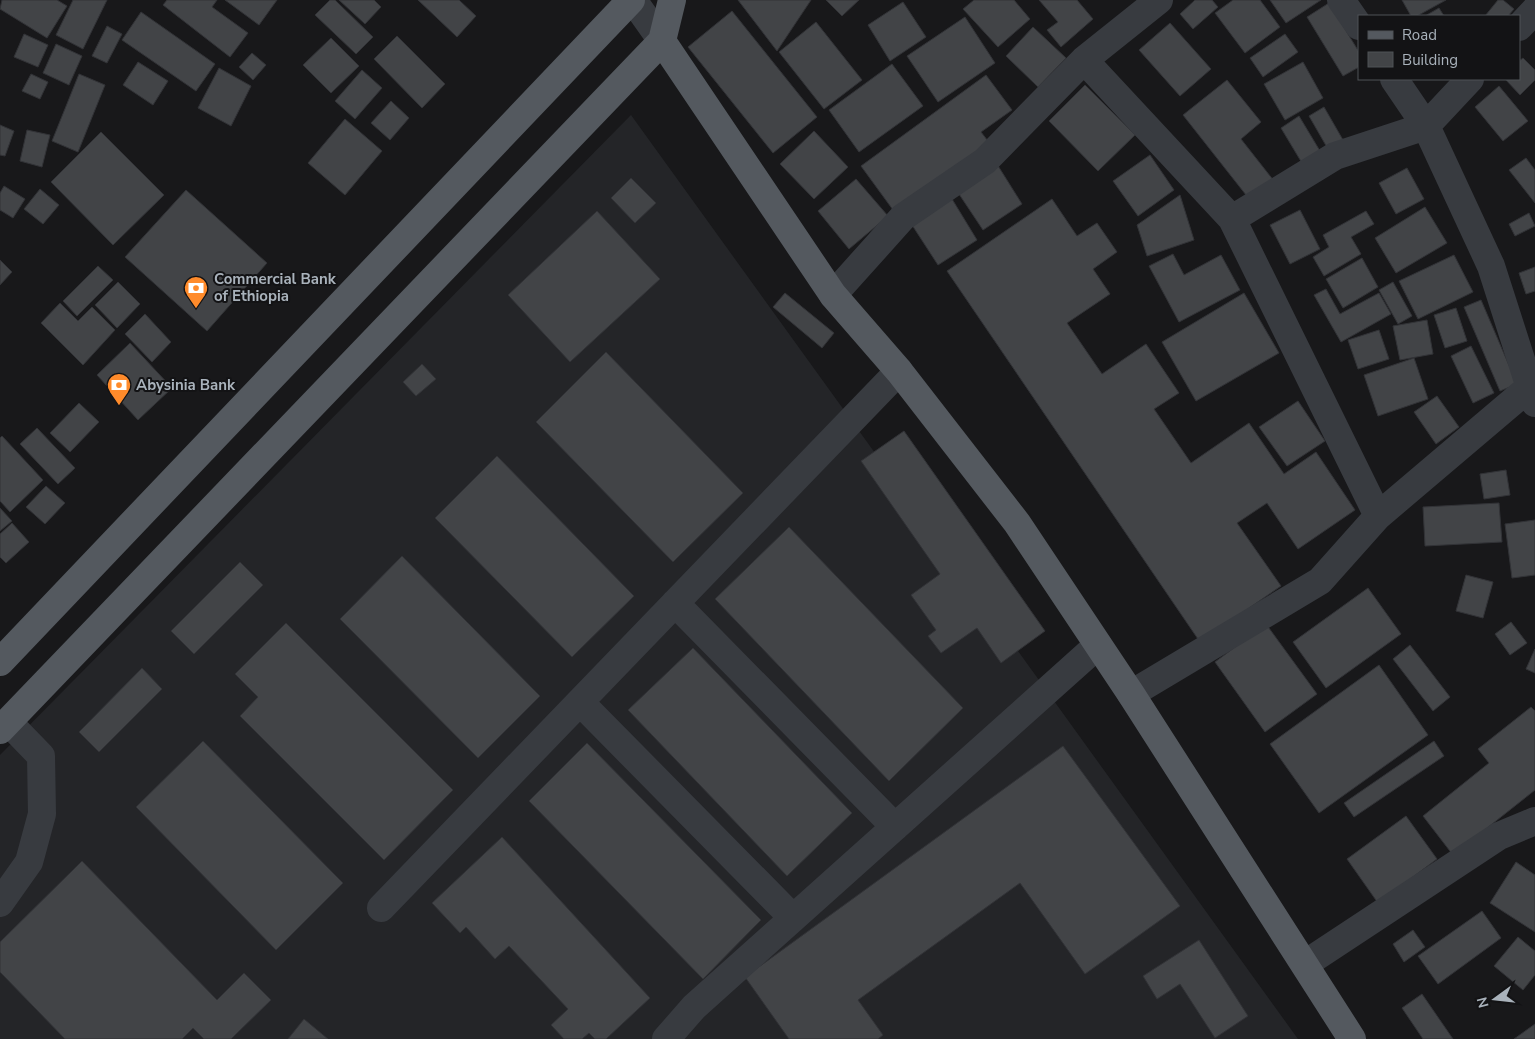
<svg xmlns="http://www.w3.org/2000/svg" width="1535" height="1039" viewBox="0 0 1535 1039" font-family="'Nunito Sans',sans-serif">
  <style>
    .built { fill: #242528 }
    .building { fill: #424447; stroke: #323337 }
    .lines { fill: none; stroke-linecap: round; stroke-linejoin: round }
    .minor { stroke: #383b40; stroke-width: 28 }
    .major { stroke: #54595f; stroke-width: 28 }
    .labels { text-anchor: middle; stroke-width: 4; stroke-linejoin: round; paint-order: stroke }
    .poi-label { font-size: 15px; font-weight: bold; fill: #a9b2bb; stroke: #131315; text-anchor: start }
  </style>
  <rect width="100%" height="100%" fill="#18181a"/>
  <path class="built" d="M 631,115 L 1298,1039 L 0,1039 L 0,755 Z"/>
  <path class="building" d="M 2,0 L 57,0 L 67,6 L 47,38 L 0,9 Z
    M 73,0 L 107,0 L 83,49 L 56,35 Z
    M 167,0 L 217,0 L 212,7 L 248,33 L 230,57 L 163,5 Z
    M 225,0 L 277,0 L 259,25 Z
    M 330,0 L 335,0 L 373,37 L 356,54 L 315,15 Z
    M 339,0 L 374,0 L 381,7 L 365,24 Z
    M 418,0 L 459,0 L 476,16 L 457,37 Z
    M 738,0 L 811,0 L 777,51 Z
    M 826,0 L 859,0 L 842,16 Z
    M 974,0 L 1014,0 L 1030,19 L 998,47 L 963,9 Z
    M 1039,0 L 1077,0 L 1093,19 L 1061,47 L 1047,30 L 1058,22 Z
    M 1195,0 L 1212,0 L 1218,7 L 1193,29 L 1180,14 Z
    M 1233,0 L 1260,0 L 1280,27 L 1245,53 L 1215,13 Z
    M 1270,0 L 1321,0 L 1286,23 Z
    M 1402,0 L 1446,0 L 1417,16 L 1411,16 Z
    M 1498,0 L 1503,0 L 1514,9 L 1508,16 L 1485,16 Z
    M 903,2 L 926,37 L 890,61 L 868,25 Z
    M 1329,3 L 1359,52 L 1359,67 L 1343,76 L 1307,17 Z
    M 1439,8 L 1444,16 L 1425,16 Z
    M 732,11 L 817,117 L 773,153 L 688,47 Z
    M 141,12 L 215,64 L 196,91 L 122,40 Z
    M 965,17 L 995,63 L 938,102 L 907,56 Z
    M 816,22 L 862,80 L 824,109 L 779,52 Z
    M 1170,23 L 1211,69 L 1180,96 L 1139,50 Z
    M 107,26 L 122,34 L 107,63 L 92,56 Z
    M 1033,27 L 1066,58 L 1038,87 L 1006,56 Z
    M 24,34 L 48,45 L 38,67 L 14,57 Z
    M 1285,34 L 1298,52 L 1263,77 L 1250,58 Z
    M 397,36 L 445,84 L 422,108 L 374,59 Z
    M 331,38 L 359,66 L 331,93 L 303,65 Z
    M 56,44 L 82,56 L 69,85 L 43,73 Z
    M 252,53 L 266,65 L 253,80 L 239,67 Z
    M 1523,58 L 1535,70 L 1535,80 L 1520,95 L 1505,79 L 1519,79 L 1519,61 Z
    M 138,62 L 168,81 L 153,105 L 123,85 Z
    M 1303,62 L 1323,98 L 1285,120 L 1264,84 Z
    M 892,64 L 923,106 L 859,152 L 829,110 Z
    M 219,68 L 251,86 L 231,126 L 198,108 Z
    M 362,70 L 382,88 L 355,119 L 335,101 Z
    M 31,74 L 48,82 L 40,99 L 22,91 Z
    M 79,74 L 105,85 L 78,152 L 52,141 Z
    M 986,75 L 1012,110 L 981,132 L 991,145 L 896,214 L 861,166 Z
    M 1227,80 L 1261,122 L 1241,139 L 1274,181 L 1250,200 L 1183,115 Z
    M 1085,85 L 1135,135 L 1098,171 L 1049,121 Z
    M 1499,86 L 1528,121 L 1503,141 L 1475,107 Z
    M 391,101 L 409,118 L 390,140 L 371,123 Z
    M 1324,107 L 1343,140 L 1328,149 L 1309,116 Z
    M 1299,116 L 1320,151 L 1302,163 L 1281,128 Z
    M 345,119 L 382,151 L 345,195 L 308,163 Z
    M 0,125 L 14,131 L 5,156 L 0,155 Z
    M 27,130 L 50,135 L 42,167 L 20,161 Z
    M 814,131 L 848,167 L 814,199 L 780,164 Z
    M 101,132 L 164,195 L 113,245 L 51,182 Z
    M 1150,155 L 1174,190 L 1138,216 L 1113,181 Z
    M 1526,158 L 1535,170 L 1535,203 L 1509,170 Z
    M 995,161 L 1022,204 L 983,230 L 955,188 Z
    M 1407,168 L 1424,199 L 1396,214 L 1379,183 Z
    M 631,178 L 656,203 L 635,223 L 611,198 Z
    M 856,179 L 888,216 L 849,249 L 818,211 Z
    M 4,186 L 25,199 L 13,218 L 0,210 L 0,193 Z
    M 40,189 L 59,205 L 43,224 L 24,209 Z
    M 186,190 L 267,263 L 207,331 L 125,257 Z
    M 1180,195 L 1194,240 L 1147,256 L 1137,225 Z
    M 952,199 L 977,240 L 938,265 L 912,225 Z
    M 1052,199 L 1077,236 L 1097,223 L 1117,252 L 1093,269 L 1110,294 L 1067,323 L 1102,374 L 1146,344 L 1179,393 L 1154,409 L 1191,463 L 1249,423 L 1284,474 L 1316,452 L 1355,510 L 1298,549 L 1267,503 L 1237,523 L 1281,586 L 1200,642 L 947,271 Z
    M 1425,207 L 1447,243 L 1396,273 L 1375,238 Z
    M 1300,210 L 1320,249 L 1290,264 L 1270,225 Z
    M 597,211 L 660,279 L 570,362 L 508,295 Z
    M 1366,211 L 1374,224 L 1351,237 L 1361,254 L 1324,276 L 1313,257 L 1329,247 L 1323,235 Z
    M 1529,213 L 1535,226 L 1515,236 L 1509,224 Z
    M 1173,254 L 1184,275 L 1221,255 L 1240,290 L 1179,322 L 1149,266 Z
    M 1454,255 L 1473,292 L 1418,319 L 1399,281 Z
    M 1362,258 L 1378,287 L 1343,308 L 1326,279 Z
    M 0,260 L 12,272 L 0,285 Z
    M 98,266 L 113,280 L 77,316 L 63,301 Z
    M 1535,267 L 1535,291 L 1526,294 L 1519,273 Z
    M 118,282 L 140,304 L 117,328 L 95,305 Z
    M 1393,282 L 1412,316 L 1398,324 L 1379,290 Z
    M 1326,289 L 1340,314 L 1379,293 L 1391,314 L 1341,342 L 1314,295 Z
    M 785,293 L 834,333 L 822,348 L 773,307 Z
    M 1244,293 L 1279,353 L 1196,401 L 1162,342 Z
    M 1481,300 L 1517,384 L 1500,391 L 1464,307 Z
    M 60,303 L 78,321 L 92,307 L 115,330 L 83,365 L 41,323 Z
    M 1456,308 L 1467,341 L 1445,348 L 1434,315 Z
    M 145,314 L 171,342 L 152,362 L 125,334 Z
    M 1427,320 L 1433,354 L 1400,360 L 1393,326 Z
    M 1379,330 L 1389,359 L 1358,369 L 1348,340 Z
    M 130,343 L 172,388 L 138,420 L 97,375 Z
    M 1471,346 L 1494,393 L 1473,403 L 1451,356 Z
    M 606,352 L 743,493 L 673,562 L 536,422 Z
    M 1414,358 L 1428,399 L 1378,416 L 1364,375 Z
    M 422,364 L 436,379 L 416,396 L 403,382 Z
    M 1437,396 L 1459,427 L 1436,444 L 1414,412 Z
    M 1298,401 L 1325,441 L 1287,466 L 1259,427 Z
    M 79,403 L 99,422 L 70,452 L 50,433 Z
    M 37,428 L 75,468 L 58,484 L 20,444 Z
    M 904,431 L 1045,631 L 1001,663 L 977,628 L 941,653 L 928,636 L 936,630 L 911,595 L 940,574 L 861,461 Z
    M 2,436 L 43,480 L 10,512 L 0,501 L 0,438 Z
    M 497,456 L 634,596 L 572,657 L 435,518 Z
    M 1506,470 L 1510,495 L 1484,499 L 1480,474 Z
    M 46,486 L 65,503 L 45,524 L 26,507 Z
    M 1499,503 L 1502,542 L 1425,546 L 1423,507 Z
    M 0,508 L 12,521 L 0,531 Z
    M 1535,520 L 1535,575 L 1512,578 L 1505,524 Z
    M 12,523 L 29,542 L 6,563 L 0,557 L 0,534 Z
    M 789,527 L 963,708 L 889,781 L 715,599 Z
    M 402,556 L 540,696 L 478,758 L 340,619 Z
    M 240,562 L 263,585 L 194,654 L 171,631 Z
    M 1466,575 L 1493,582 L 1483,618 L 1456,611 Z
    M 1368,588 L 1401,634 L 1326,688 L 1293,642 Z
    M 1511,622 L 1527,643 L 1510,655 L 1495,634 Z
    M 286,623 L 453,790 L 384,860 L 240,716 L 258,697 L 235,674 Z
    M 1266,624 L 1317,694 L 1265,732 L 1215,662 Z
    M 1410,645 L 1450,697 L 1433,711 L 1393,659 Z
    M 693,648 L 852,813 L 787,876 L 628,710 Z
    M 1535,649 L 1535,673 L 1526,669 Z
    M 1379,665 L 1428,735 L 1319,813 L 1270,744 Z
    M 142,668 L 162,689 L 99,752 L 79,732 Z
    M 1531,707 L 1535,711 L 1535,790 L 1453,855 L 1423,816 L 1489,763 L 1478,749 Z
    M 203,741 L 343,883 L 276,950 L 136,807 Z
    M 1434,741 L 1444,756 L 1354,817 L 1344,803 Z
    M 587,743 L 761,920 L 703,979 L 529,801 Z
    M 1063,746 L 1180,906 L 1085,974 L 1020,883 L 858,1000 L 883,1035 L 878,1039 L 789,1039 L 745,977 Z
    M 1406,816 L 1437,859 L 1378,903 L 1347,859 Z
    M 502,837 L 650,998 L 606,1039 L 595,1039 L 589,1033 L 582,1039 L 564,1039 L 551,1025 L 568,1009 L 509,946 L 495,959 L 466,927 L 460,933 L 432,903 Z
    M 82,861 L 217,1000 L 244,973 L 271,1000 L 231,1039 L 204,1039 L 193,1028 L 182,1039 L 65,1039 L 0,972 L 0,942 Z
    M 1516,862 L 1535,875 L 1535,932 L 1490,903 Z
    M 1482,911 L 1501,938 L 1438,984 L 1418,956 Z
    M 1413,930 L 1425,947 L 1404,962 L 1393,944 Z
    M 1518,937 L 1535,951 L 1535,975 L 1523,990 L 1494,966 Z
    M 1199,940 L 1248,1016 L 1215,1038 L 1180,984 L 1157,999 L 1143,976 Z
    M 1422,994 L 1453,1039 L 1423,1039 L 1402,1008 Z
    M 304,1019 L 328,1039 L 288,1039 Z
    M 1535,1024 L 1535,1039 L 1514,1039 Z"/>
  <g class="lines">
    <path class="minor" d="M 633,0 L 662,41
      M 1341,0 L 1359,26
      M 1519,27 L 1535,10
      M 1084,60 L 1232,219 L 1378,516
      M 1394,79 L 1426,126 L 1491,266 L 1535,403
      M 1232,219 L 1335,156 L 1426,126 L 1470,79
      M 833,295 L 903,217 L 985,161 L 1084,60 L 1159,0
      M 675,603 L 895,827
      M 1131,694 L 1320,581 L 1378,516 L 1530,387 L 1535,386
      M 580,702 L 793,918
      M 0,903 L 29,862 L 42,814 L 41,756 L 8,722
      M 381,908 L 899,371
      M 1305,964 L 1499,836 L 1535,821
      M 666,1039 L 694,1007 L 1098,645"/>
    <path class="major" d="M 662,41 L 833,295 L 899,371 L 1017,523 L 1131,694 L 1352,1039
      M 0,662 L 631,0
      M 0,730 L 662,41 L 672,0"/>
  </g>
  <defs>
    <g id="bank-pin" transform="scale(1.25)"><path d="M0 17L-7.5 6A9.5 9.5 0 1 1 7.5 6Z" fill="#ff8b2b" stroke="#131315"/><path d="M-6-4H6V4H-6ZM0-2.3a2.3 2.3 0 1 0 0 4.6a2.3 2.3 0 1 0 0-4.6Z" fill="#fff"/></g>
  </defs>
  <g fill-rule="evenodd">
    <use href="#bank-pin" x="196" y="288"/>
    <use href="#bank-pin" x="119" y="385"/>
  </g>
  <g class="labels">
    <g class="poi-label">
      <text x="214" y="284">Commercial Bank<tspan x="214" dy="17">of Ethiopia</tspan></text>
      <text x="136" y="390">Abysinia Bank</text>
    </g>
  </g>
  <rect x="1358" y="15" width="162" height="65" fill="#131315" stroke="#4f5357"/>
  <rect x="1368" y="31" width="25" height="8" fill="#54595f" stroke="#4f5357"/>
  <text x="1402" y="40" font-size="15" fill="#a9b2bb">Road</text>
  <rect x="1368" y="52" width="25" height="15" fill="#424447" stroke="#4f5357"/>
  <text x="1402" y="65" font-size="15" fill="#a9b2bb">Building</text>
  <g transform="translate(1495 999) rotate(255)" stroke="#131315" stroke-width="4" paint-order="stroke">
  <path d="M0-4L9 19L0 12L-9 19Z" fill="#a9b2bb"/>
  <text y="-8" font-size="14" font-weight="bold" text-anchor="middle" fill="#a9b2bb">N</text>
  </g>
</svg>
